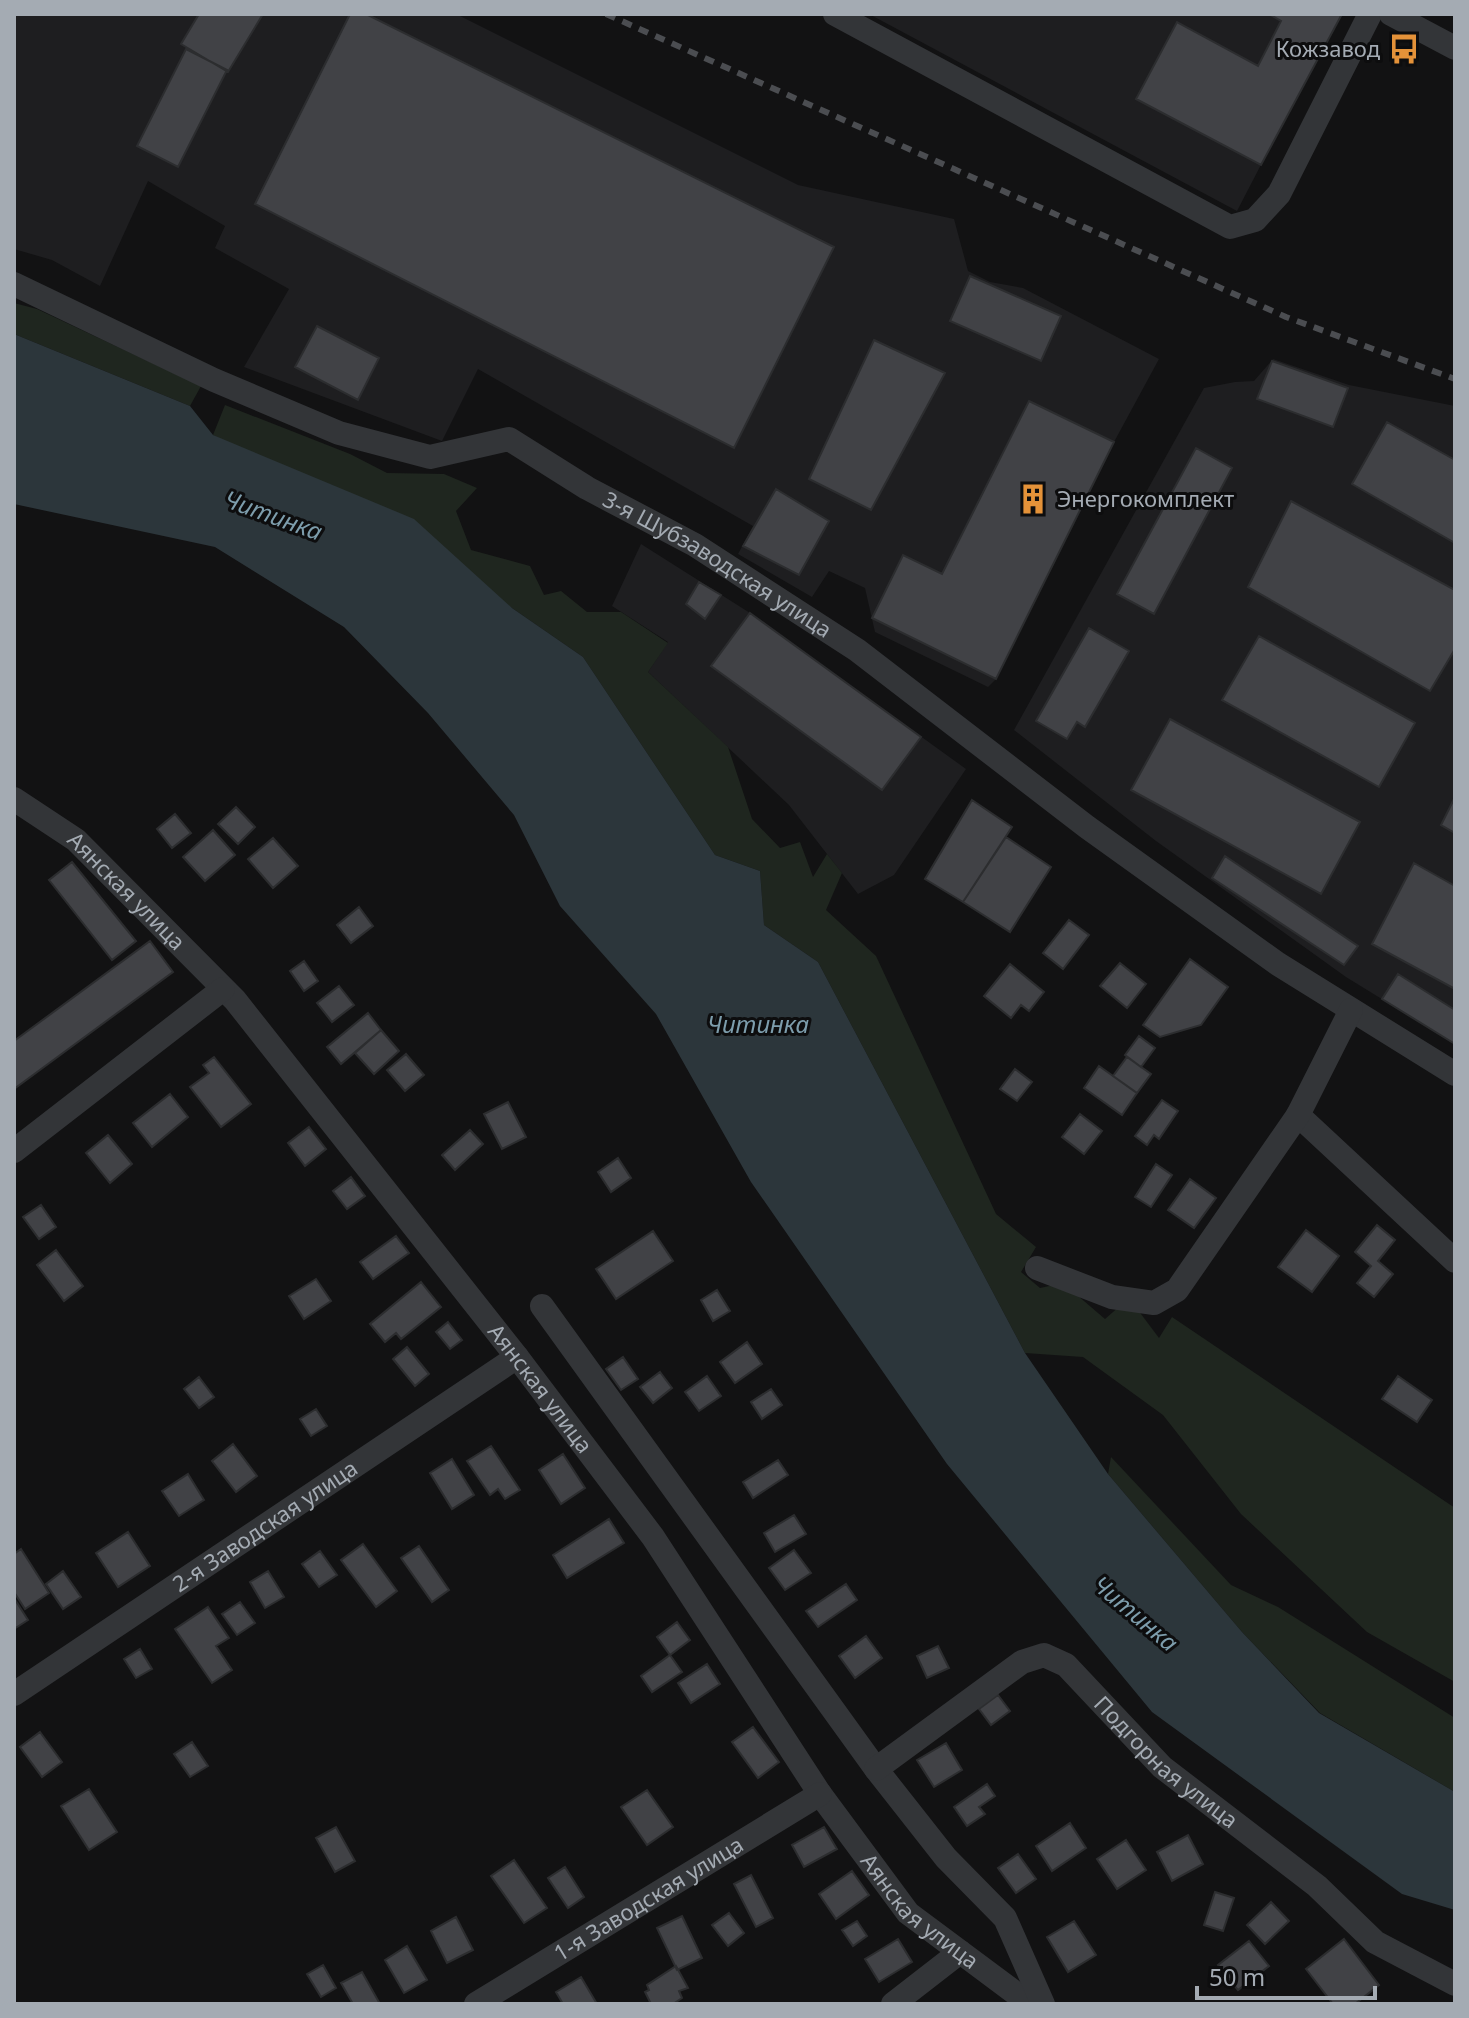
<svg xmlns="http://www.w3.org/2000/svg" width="1469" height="2018" viewBox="0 0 1469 2018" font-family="'Noto Sans',sans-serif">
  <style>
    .built { fill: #1e1e20 }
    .green { fill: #1f261f }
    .water { fill: #2c363b }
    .building { fill: #414246; stroke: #2c2d2f; stroke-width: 2 }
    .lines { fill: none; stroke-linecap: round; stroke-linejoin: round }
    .minor { stroke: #333538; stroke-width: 24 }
    .rail { stroke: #4b4d51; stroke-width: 6; stroke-dasharray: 10 8; stroke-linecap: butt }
    .labels { text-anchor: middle; stroke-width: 6; stroke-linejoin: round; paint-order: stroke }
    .poi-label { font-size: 22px; fill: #a4abb3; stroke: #0d0d0e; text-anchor: end }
    .street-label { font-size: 22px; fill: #a4abb3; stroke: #0d0d0e }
    .water-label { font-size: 24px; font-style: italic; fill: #7d9dac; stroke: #0d0d0e }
  </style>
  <rect width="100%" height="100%" fill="#121213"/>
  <path class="built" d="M 14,14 L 456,14 L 798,185 L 954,219 L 968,271 L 990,282 L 1023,288 L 1159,359 L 1114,442 L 996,679 L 988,687 L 875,632 L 865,588 L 829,571 L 812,597 L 738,554 L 753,526 L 478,369 L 442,441 L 244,367 L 289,289 L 215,248 L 225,226 L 148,181 L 100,286 L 52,260 L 14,249 Z
    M 869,14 L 1339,14 L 1237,211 Z
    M 1273,359 L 1349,385 L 1455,406 L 1455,1044 L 1346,977 L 1156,841 L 1014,730 L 1204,388 L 1235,382 L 1254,381 Z
    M 641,544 L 750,613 L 966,769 L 894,875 L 858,894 L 789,805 L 648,672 L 668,642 L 612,606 Z"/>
  <path class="green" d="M 14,303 L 37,309 L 201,386 L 190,406 L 14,334 Z
    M 225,405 L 350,454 L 387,473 L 444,474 L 477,488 L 456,511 L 471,550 L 530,566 L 544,595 L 561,591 L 587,612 L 621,612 L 668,643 L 648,672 L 728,747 L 752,819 L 780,848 L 800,842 L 813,877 L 827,854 L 842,873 L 826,910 L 876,956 L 996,1214 L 1036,1247 L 1021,1272 L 1040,1288 L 1063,1283 L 1105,1319 L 1129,1298 L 1159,1338 L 1172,1317 L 1455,1508 L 1455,1682 L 1367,1632 L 1241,1514 L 1163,1415 L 1083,1357 L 1025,1353 L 818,962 L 764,925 L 760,871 L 715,855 L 583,657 L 512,608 L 213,435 Z
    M 1111,1457 L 1231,1585 L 1278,1607 L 1455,1718 L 1455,1792 L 1320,1713 L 1242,1632 L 1108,1474 Z"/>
  <path class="water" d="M 14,334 L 190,406 L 213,435 L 414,519 L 512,608 L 583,657 L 715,855 L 760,871 L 764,925 L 818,962 L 1025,1353 L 1108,1474 L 1242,1632 L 1319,1713 L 1455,1792 L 1455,1910 L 1402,1894 L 1152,1712 L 947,1464 L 751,1182 L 656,1014 L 560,906 L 514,815 L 428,713 L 344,627 L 215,547 L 14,504 Z"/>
  <path class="building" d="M 199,14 L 263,14 L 228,72 L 181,44 Z
    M 350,14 L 366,14 L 834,247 L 734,448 L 255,204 Z
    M 1269,14 L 1342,14 L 1261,165 L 1136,99 L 1177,22 L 1258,66 L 1281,21 Z
    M 186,49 L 227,70 L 178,167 L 137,146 Z
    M 970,276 L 1061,316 L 1041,361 L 950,321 Z
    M 317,326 L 379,358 L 358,400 L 295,367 Z
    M 874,340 L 945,373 L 871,510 L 809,479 Z
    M 1272,361 L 1348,388 L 1333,427 L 1257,399 Z
    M 1029,401 L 1114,442 L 996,679 L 872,618 L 903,555 L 942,574 Z
    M 1387,422 L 1455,460 L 1455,543 L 1352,484 Z
    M 1196,448 L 1232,468 L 1154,614 L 1117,594 Z
    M 776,489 L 829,521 L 799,575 L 743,546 Z
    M 1291,501 L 1455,590 L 1455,649 L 1430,691 L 1248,587 Z
    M 699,582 L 721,595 L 705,619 L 686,604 Z
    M 750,613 L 921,737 L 882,790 L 711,666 Z
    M 1089,628 L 1129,651 L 1085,727 L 1077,722 L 1067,739 L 1036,721 Z
    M 1259,636 L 1415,723 L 1379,787 L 1222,700 Z
    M 1170,719 L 1360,822 L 1321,894 L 1131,790 Z
    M 1455,797 L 1455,833 L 1441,825 Z
    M 972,800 L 1012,827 L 963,902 L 925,879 Z
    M 236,807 L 255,827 L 238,844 L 218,824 Z
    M 175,814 L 191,833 L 172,848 L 157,829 Z
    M 213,830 L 235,855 L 205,881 L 183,857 Z
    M 1006,837 L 1051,867 L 1010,932 L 963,902 Z
    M 273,838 L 298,866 L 273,888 L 248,859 Z
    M 1225,856 L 1358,946 L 1344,965 L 1212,878 Z
    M 72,862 L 136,941 L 112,960 L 49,880 Z
    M 1414,863 L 1455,886 L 1455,989 L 1372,944 Z
    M 359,907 L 373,926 L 351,943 L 337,925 Z
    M 1069,920 L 1089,935 L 1063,969 L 1043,953 Z
    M 150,941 L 173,972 L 14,1089 L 14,1041 Z
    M 1190,959 L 1228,987 L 1201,1025 L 1160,1037 L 1143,1025 Z
    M 304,961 L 318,981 L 304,991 L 290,971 Z
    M 1120,963 L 1146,984 L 1127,1008 L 1100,986 Z
    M 1010,964 L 1044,992 L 1029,1011 L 1021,1005 L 1011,1018 L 984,996 Z
    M 1398,974 L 1455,1010 L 1455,1044 L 1382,999 Z
    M 339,986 L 354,1005 L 332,1022 L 317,1003 Z
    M 368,1013 L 381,1030 L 341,1064 L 327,1047 Z
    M 381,1030 L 399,1051 L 374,1074 L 355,1053 Z
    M 1139,1036 L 1155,1048 L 1141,1067 L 1125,1055 Z
    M 406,1054 L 424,1075 L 405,1091 L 387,1070 Z
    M 214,1057 L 251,1104 L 221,1127 L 190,1087 L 209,1073 L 203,1065 Z
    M 1127,1057 L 1151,1074 L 1137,1093 L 1113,1076 Z
    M 1099,1066 L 1137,1093 L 1122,1115 L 1084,1088 Z
    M 1015,1069 L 1032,1082 L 1017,1101 L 1000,1089 Z
    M 170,1094 L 188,1117 L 152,1147 L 133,1123 Z
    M 1162,1100 L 1178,1111 L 1159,1139 L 1154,1135 L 1147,1145 L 1135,1136 Z
    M 508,1102 L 526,1137 L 502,1149 L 484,1114 Z
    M 1080,1114 L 1102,1131 L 1084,1154 L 1062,1137 Z
    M 309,1127 L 326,1149 L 305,1166 L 288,1143 Z
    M 470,1130 L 483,1144 L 455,1170 L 442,1155 Z
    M 108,1135 L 132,1164 L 110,1183 L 86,1153 Z
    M 618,1158 L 631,1178 L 611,1192 L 598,1172 Z
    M 1156,1164 L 1172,1175 L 1151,1207 L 1135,1197 Z
    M 351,1177 L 365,1196 L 347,1209 L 333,1191 Z
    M 1190,1179 L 1216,1198 L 1194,1228 L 1168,1210 Z
    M 41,1205 L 56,1227 L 39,1239 L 23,1217 Z
    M 1377,1225 L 1395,1240 L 1378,1261 L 1393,1274 L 1374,1297 L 1357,1283 L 1371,1266 L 1355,1252 Z
    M 1306,1230 L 1339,1256 L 1312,1292 L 1278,1267 Z
    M 653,1231 L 673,1261 L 616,1299 L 596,1269 Z
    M 396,1236 L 409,1253 L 373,1279 L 360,1262 Z
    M 56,1250 L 83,1286 L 64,1301 L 37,1265 Z
    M 316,1279 L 331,1301 L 304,1319 L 289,1296 Z
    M 421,1282 L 441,1307 L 401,1339 L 396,1333 L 385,1342 L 370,1324 Z
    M 717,1290 L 730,1311 L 713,1321 L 701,1300 Z
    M 448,1322 L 462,1340 L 450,1349 L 436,1332 Z
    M 747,1342 L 762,1364 L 735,1383 L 720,1362 Z
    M 407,1347 L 429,1374 L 415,1386 L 393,1359 Z
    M 623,1357 L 638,1379 L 621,1390 L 606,1369 Z
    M 660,1372 L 672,1388 L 653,1403 L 640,1387 Z
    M 707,1376 L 721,1396 L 699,1411 L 685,1392 Z
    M 1398,1376 L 1432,1400 L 1417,1422 L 1382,1399 Z
    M 199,1377 L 214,1397 L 199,1408 L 184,1389 Z
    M 771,1389 L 782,1405 L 762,1419 L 751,1402 Z
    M 316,1409 L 327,1426 L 311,1436 L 300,1419 Z
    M 233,1444 L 257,1476 L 236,1492 L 212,1461 Z
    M 491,1446 L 520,1490 L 505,1499 L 498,1489 L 490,1495 L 467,1461 Z
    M 563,1454 L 585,1488 L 561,1504 L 539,1470 Z
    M 452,1459 L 474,1495 L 452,1509 L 430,1473 Z
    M 778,1460 L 788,1475 L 753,1498 L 743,1482 Z
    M 188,1474 L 204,1500 L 179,1516 L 162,1491 Z
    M 794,1515 L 806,1534 L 775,1552 L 764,1533 Z
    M 609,1519 L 624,1543 L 567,1578 L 553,1555 Z
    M 128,1532 L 150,1566 L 118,1587 L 96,1553 Z
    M 363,1544 L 397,1591 L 376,1607 L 341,1560 Z
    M 419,1546 L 449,1590 L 432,1602 L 401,1558 Z
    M 21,1549 L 49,1593 L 25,1609 L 14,1592 L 14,1554 Z
    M 794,1550 L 811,1573 L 785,1590 L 769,1568 Z
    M 320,1551 L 337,1575 L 319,1587 L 302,1564 Z
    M 63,1571 L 81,1597 L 63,1609 L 46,1584 Z
    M 268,1571 L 284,1597 L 265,1608 L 250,1582 Z
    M 846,1584 L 857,1600 L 818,1627 L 806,1611 Z
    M 14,1598 L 28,1620 L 14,1629 Z
    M 240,1602 L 255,1623 L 237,1635 L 222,1614 Z
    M 208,1607 L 229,1638 L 216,1646 L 232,1670 L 212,1683 L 175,1629 Z
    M 677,1622 L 690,1640 L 670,1655 L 657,1637 Z
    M 866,1636 L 882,1658 L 855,1678 L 839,1656 Z
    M 938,1646 L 949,1668 L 927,1678 L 917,1656 Z
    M 140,1649 L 152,1669 L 136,1678 L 124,1659 Z
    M 670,1655 L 682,1672 L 652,1692 L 641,1676 Z
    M 707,1664 L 720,1684 L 691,1703 L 678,1683 Z
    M 998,1695 L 1010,1711 L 991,1725 L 979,1709 Z
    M 753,1727 L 779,1762 L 758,1778 L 732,1742 Z
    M 40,1732 L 62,1762 L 42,1777 L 20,1747 Z
    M 192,1742 L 208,1766 L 190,1777 L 174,1754 Z
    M 946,1743 L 962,1770 L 934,1787 L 917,1760 Z
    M 987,1784 L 995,1796 L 979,1807 L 985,1814 L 967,1826 L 954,1807 Z
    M 89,1789 L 117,1832 L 89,1850 L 61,1806 Z
    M 647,1790 L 673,1827 L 647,1845 L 621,1807 Z
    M 1070,1823 L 1086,1848 L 1052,1871 L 1036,1846 Z
    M 336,1827 L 355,1861 L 335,1872 L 316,1838 Z
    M 824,1827 L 837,1849 L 804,1867 L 792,1845 Z
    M 1188,1835 L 1203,1864 L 1172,1881 L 1157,1852 Z
    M 1126,1840 L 1146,1870 L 1117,1889 L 1097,1859 Z
    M 1018,1854 L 1036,1879 L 1016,1893 L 998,1868 Z
    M 514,1860 L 547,1908 L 524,1923 L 491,1876 Z
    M 565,1867 L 584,1897 L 568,1908 L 548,1878 Z
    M 852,1871 L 869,1895 L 836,1919 L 819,1894 Z
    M 751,1875 L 773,1918 L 756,1927 L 734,1884 Z
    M 1215,1892 L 1234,1898 L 1223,1931 L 1204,1925 Z
    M 1271,1902 L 1289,1921 L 1265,1944 L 1247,1925 Z
    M 729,1913 L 744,1933 L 728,1946 L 712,1925 Z
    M 682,1916 L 702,1958 L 677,1970 L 657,1928 Z
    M 456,1917 L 473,1950 L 447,1963 L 431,1931 Z
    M 857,1921 L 867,1936 L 853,1946 L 842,1930 Z
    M 1074,1921 L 1096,1955 L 1068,1972 L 1047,1937 Z
    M 898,1939 L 912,1962 L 879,1982 L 865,1959 Z
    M 1344,1939 L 1379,1985 L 1355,2004 L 1333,2004 L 1306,1969 Z
    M 1249,1941 L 1269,1966 L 1238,1990 L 1218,1965 Z
    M 407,1946 L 427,1980 L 404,1993 L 385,1960 Z
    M 323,1965 L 336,1988 L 321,1997 L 307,1974 Z
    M 676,1966 L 688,1988 L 679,1991 L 682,1998 L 673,2004 L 651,2004 L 645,1992 L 649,1990 L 647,1985 Z
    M 362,1972 L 380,2004 L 353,2004 L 341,1983 Z
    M 581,1977 L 597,2004 L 563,2004 L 556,1992 Z"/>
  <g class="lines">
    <g class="minor">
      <path d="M 835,14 L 1230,227 L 1255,220 L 1279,194 L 1370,14"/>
      <path d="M 1391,14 L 1455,48"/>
      <path id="s1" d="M 14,284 L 214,380 L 339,433 L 430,457 L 509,439 L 587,488 L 695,545 L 857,650 L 1087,827 L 1278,964 L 1455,1074"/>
      <path id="s2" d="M 14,799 L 76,840 L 235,1000 L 517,1357 L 653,1537 L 820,1794 L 908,1913 L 1030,2004"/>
      <path d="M 1298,1115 L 1455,1261"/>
      <path d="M 14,1151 L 223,989"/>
      <path d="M 1037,1268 L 1112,1297 L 1154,1303 L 1177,1290 L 1298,1115 L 1351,1010"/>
      <path d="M 542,1306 L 876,1769 L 946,1858 L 1005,1918 L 1043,2004"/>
      <path id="s3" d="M 14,1694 L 517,1357"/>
      <path id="s4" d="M 876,1769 L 1022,1662 L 1044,1655 L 1066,1665 L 1162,1767 L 1317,1886 L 1375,1942 L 1455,1984"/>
      <path id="s5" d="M 476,2004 L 820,1794"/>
      <path d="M 893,2004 L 960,1952"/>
    </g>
    <path class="rail" d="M 606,14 L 1286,317 L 1455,379"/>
  </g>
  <defs>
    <g id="bus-bare" transform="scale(2.4)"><path d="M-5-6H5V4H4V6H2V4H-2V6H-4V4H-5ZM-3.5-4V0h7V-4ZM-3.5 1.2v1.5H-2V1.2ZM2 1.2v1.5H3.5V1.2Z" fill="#e49239" stroke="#0d0d0e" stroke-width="2.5" paint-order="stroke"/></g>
    <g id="building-bare" transform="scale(2.4)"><path d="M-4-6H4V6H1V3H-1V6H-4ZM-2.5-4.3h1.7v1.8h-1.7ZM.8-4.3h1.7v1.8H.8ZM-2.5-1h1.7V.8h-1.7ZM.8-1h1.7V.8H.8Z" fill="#e49239" stroke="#0d0d0e" stroke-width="2.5" paint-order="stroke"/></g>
  </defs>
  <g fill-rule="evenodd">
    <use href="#bus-bare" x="1404" y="49"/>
    <use href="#building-bare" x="1033" y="499"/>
  </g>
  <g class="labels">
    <g class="poi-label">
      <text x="1380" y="57">Кожзавод</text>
      <text x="1057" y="507" text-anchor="start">Энергокомплект</text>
    </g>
    <g class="street-label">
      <text dy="8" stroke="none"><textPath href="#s1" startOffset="776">3-я Шубзаводская улица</textPath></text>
      <text dy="8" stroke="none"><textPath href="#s2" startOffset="146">Аянская улица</textPath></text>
      <text dy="8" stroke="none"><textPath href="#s2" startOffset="794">Аянская улица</textPath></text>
      <text dy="8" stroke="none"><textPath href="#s3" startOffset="302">2-я Заводская улица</textPath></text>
      <text dy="8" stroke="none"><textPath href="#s4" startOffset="368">Подгорная улица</textPath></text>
      <text dy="8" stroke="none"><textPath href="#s5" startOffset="202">1-я Заводская улица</textPath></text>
      <text dy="8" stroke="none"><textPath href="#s2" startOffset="1442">Аянская улица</textPath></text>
    </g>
    <g class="water-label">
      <text transform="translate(273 516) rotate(20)" y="8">Читинка</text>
      <text x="758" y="1033">Читинка</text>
      <text transform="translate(1135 1614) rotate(40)" y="8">Читинка</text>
    </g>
  </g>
  <rect width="1469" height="2018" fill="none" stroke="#a4abb3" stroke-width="32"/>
  <path d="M1197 1986v12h178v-12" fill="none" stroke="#a4abb3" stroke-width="4"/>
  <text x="1209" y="1986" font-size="24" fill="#a4abb3" stroke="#0d0d0e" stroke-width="6" paint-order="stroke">50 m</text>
</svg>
